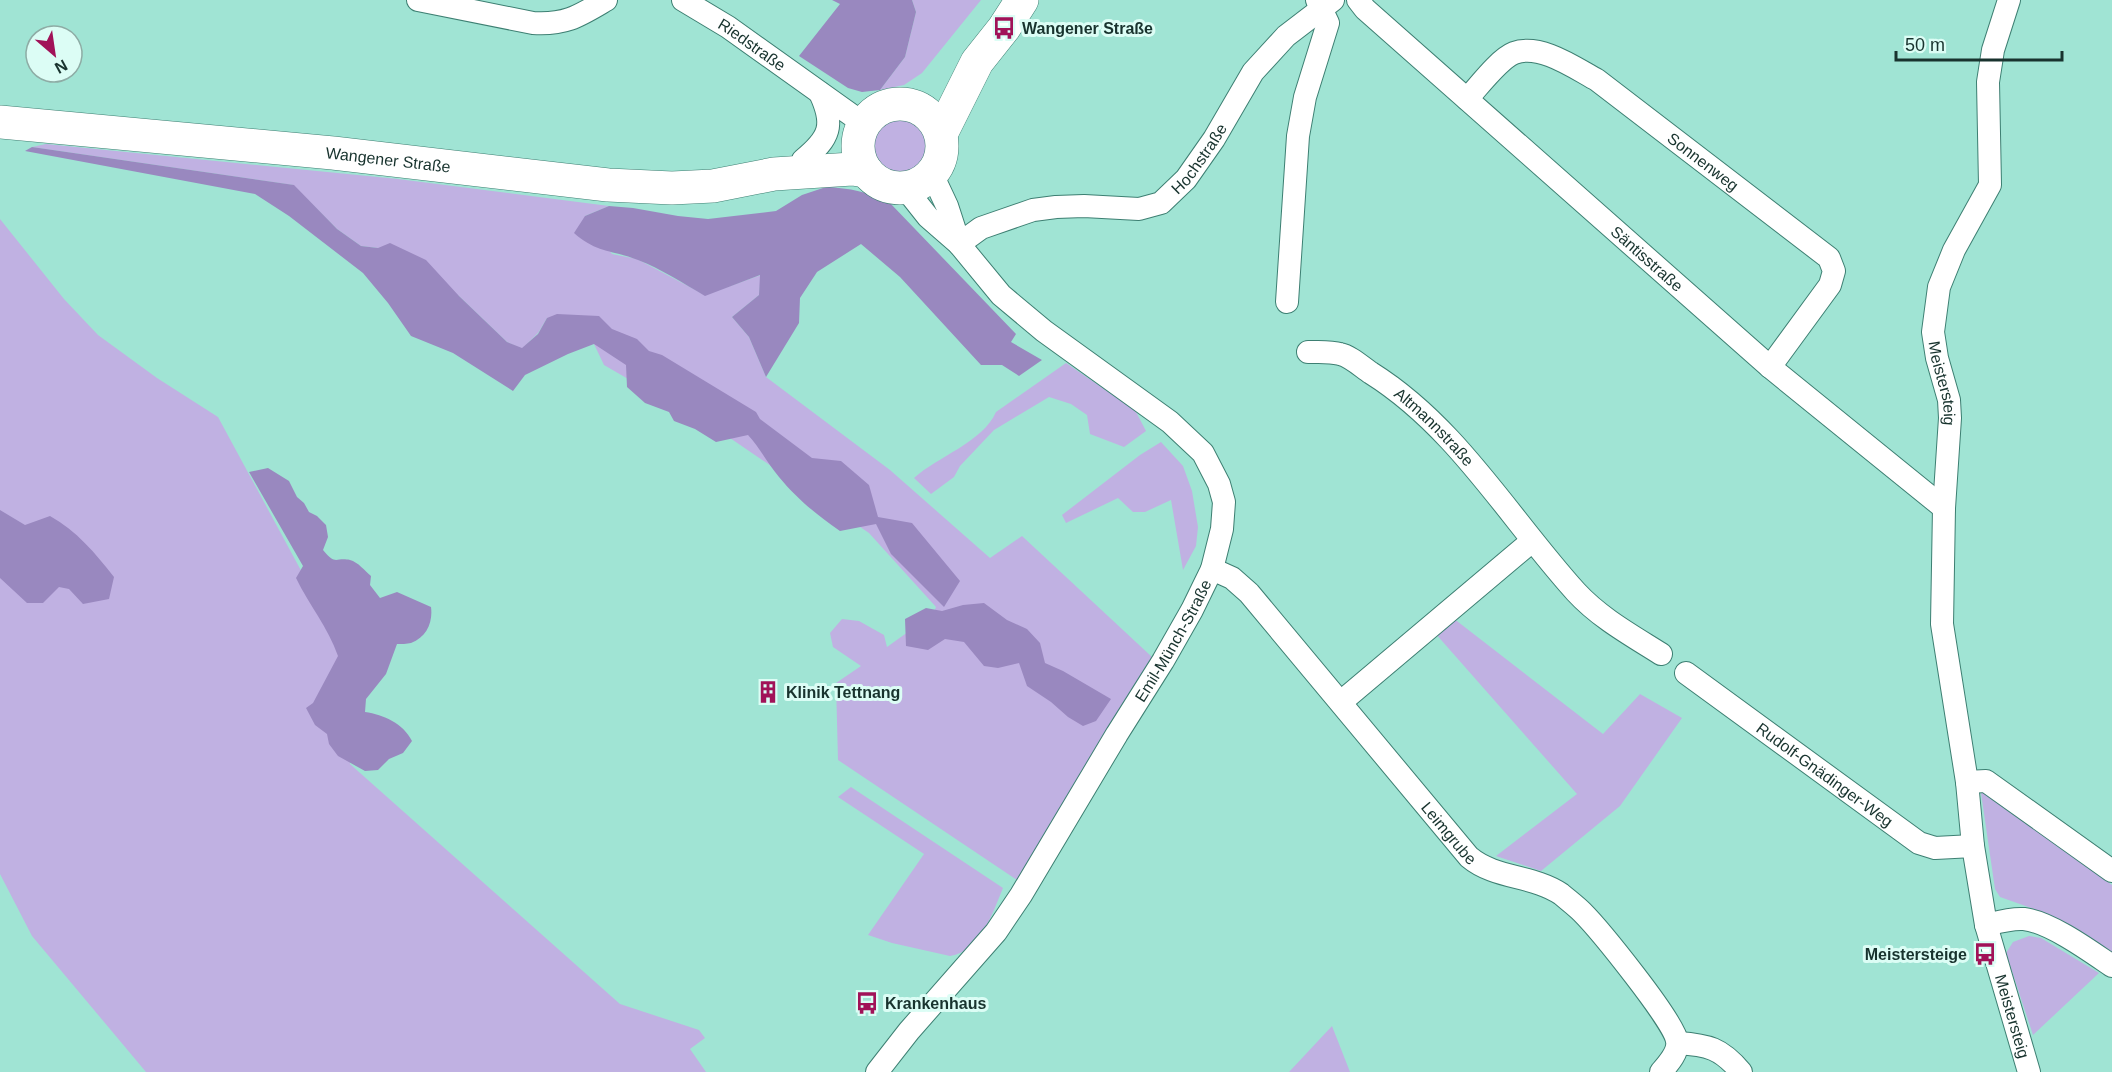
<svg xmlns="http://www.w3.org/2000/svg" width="2112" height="1072" viewBox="0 0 2112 1072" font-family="Helvetica,sans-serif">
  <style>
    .green { fill: #c0b1e2 }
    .forest { fill: #9988bf }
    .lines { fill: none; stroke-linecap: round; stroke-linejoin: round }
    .minor-casing { stroke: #3d7f72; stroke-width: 24 }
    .secondary-casing { stroke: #3d7f72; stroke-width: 34 }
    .minor { stroke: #fff; stroke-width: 22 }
    .secondary { stroke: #fff; stroke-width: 33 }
    .labels { text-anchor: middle; stroke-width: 6; stroke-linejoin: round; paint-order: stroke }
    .poi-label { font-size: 16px; font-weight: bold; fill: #18332e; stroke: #dcfdf5; text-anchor: start }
    .street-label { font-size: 16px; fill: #18332e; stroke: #dcfdf5 }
  </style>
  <rect width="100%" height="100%" fill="#a0e4d4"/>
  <path class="green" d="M 912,0 L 981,0 L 922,73 L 904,85 L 880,90 L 905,57 L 916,12 Z
    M870 146a31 31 0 1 1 62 0a31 31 0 1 1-62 0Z
    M 46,144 L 398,179 L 609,206 L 585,216 L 612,254 L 637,259 L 705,295 L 761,275 L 759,295 L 732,317 L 749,337 L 766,377 L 890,470 L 990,558 L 1022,536 L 1152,657 L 1017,880 L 838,760 L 836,683 L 861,666 L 833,647 L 830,633 L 842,619 L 859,621 L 884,635 L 887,647 L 933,614 L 936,607 L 869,533 L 730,438 L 604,365 L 594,344 L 547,318 L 538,333 L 522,349 L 507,342 L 459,296 L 378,248 L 361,246 L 337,229 L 293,185 L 32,147 Z
    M 0,219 L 64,299 L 98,335 L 157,378 L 218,417 L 344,650 L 350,764 L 620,1004 L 699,1030 L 705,1038 L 690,1049 L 706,1072 L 146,1072 L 32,936 L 0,874 Z
    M 1066,363 L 1135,410 L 1146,431 L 1124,447 L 1090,434 L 1087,415 L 1071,404 L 1049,397 L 994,430 L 960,466 L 954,477 L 931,494 L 914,478 C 937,457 983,442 996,412 Z
    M 1161,442 L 1183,466 L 1192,491 L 1198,527 L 1196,546 L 1183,570 L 1171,500 L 1145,512 L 1133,512 L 1118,498 L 1066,523 L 1062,515 L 1140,455 Z
    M 1453,618 L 1603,734 L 1640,694 L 1682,718 L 1620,806 L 1541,871 L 1496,856 L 1577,794 L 1435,633 Z
    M 851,787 L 1003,888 C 992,914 981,951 950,956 L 892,943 L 868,935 L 924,854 L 838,797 Z
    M 1988,792 L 2112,885 L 2112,954 L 2034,909 L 2000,897 L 1995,889 L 1981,793 Z
    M 2029,936 L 2041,938 L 2099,973 L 2033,1035 L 2006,953 L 2013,942 Z
    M 1332,1026 L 1350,1072 L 1289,1072 Z"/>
  <path class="forest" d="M 832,0 L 912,0 L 916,12 L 905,57 L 880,90 L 862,92 L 848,88 L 799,56 L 840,4 Z
    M 32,147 L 294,185 L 337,229 L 361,246 L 378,248 L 390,243 L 426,260 L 459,296 L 507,342 L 522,348 L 538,334 L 547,318 L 557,314 L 599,316 L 612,329 L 637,339 L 649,351 L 662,355 L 756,412 L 760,419 L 812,458 L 841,461 L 869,485 L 878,517 L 912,523 L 960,581 L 944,607 L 891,554 L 876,524 L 840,531 C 816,514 798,500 779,477 C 768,464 760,448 748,435 L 716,442 L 695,429 L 674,421 L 669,412 L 645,403 L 627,387 L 626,365 L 594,344 L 568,354 L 525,375 L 513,391 L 453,353 L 411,336 L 388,303 L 363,273 L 289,216 L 255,194 L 25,151 Z
    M 826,187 C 850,188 868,192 890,203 L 1016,334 L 1011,342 L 1042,360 L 1019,376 L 1002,365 L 981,365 L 900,277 L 861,244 L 817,272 L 800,298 L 799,323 L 766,377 L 749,337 L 732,317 L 759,295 L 760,275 L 705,296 C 683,283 661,269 638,260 C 613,250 596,253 574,233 L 585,216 L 609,206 L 633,208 L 678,216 L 708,219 L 776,211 L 802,195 Z
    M 268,468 L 289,481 L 297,497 L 304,503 L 309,512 L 317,516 L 326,525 L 328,537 L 323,550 C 336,566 335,557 350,560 C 358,562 365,571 371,576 L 370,585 L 380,598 L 397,592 L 431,607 C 433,622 427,637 411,643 C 407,644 401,644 397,644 L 386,674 L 366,699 L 365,712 C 384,715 403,723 412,741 L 403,753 L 389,759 L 378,770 L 365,771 L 338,756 L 329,744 L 327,734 L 315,725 L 306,708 L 313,703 L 338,656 C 328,627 309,605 296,578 L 303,566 L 249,472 Z
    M 0,510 L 25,525 L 50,516 C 77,531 95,553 114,577 L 109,599 L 83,604 L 69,589 L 59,587 L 43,603 L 27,603 L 0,578 Z
    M 984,603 L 1007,620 L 1027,629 L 1040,643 L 1045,663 L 1063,671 L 1111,699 L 1096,721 L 1083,726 L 1068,717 L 1051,702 L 1027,686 L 1019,663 L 998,668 L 984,666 L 964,642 L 945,639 L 928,650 L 906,646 L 905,619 L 926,608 L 942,611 L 963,605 Z"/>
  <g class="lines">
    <g class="minor-casing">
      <g id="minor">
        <path d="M 418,0 L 533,23 C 566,25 579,16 606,0"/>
        <path id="s1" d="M 683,0 L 728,27 L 864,124"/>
        <path id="s2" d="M 1358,0 L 1365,9 L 1770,367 L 1944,508"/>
        <path id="s3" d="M 2009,0 L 1993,50 L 1988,82 L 1990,185 L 1954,250 L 1939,287 L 1933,332 L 1937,358 L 1949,400 L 1950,418 L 1944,508 L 1942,624 L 1967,782 L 1973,846 L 1986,925 L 2029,1072"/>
        <path id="s4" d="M 1467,99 C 1479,86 1499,59 1514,53 C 1540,43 1575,68 1597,80 L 1829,258 L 1834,271 L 1830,285 L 1770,367"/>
        <path d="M 803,160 C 830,138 835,125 820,93"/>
        <path d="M 932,174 L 947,206 L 959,243"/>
        <path id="s5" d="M 959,244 L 981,228 L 1033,210 L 1056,207 L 1084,206 L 1139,209 L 1161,203 L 1186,179 L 1214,139 L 1253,72 L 1286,36 L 1333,0"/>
        <path d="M 1287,302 L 1298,136 L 1305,97 L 1328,23 L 1317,0"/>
        <path id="s6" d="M 1308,352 C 1318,352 1330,351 1340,354 C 1350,356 1362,367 1371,373 C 1457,427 1509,518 1576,592 C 1600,618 1631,635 1661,654"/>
        <path id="s7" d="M 1212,569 L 1232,578 L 1249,593 L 1469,857 C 1495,879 1533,875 1561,894 C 1568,900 1576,906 1582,912 C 1599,929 1674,1021 1677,1041 C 1679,1052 1668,1064 1661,1072"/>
        <path id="s8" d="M 1686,673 L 1919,843 L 1935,848 L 1973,846"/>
        <path d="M 1341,702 L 1532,541"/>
        <path d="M 1967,782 L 1986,781 L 2112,871"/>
        <path d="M 1986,925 C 1998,922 2011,918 2024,919 C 2050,922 2090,951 2112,966"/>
        <path d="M 1678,1043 C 1708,1045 1721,1048 1741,1072"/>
        <path id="s9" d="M 877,1072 L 909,1031 L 996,932 L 1021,895 L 1117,734 L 1163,661 L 1192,610 L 1212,569 L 1222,529 L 1224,502 L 1219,484 L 1203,453 L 1170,422 L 1044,331 L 1001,295 L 959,244 L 928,217 L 905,188"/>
      </g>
    </g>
    <g class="secondary-casing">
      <g id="secondary">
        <circle cx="900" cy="146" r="42"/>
        <path id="s10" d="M 0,122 L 333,153 L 608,185 L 672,188 L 713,186 L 774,174 L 852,169 L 866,171"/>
        <path d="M 941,134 L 977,62 L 1004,28 L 1022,0"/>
      </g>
    </g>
    <use href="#minor" class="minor"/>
    <use href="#secondary" class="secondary"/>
  </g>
  <defs>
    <g id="bus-bare" transform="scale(1.8)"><path d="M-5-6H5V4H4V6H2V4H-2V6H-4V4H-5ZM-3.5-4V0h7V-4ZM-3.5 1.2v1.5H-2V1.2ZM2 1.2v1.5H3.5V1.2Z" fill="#a11258" stroke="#dcfdf5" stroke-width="2.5" paint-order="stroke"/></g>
    <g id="building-bare" transform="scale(1.8)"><path d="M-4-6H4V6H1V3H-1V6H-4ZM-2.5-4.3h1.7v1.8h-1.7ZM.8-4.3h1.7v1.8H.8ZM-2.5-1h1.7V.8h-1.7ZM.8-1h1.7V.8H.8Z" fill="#a11258" stroke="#dcfdf5" stroke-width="2.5" paint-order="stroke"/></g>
  </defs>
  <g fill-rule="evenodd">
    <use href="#bus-bare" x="1004" y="28"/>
    <use href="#building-bare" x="768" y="692"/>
    <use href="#bus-bare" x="1985" y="954"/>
    <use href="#bus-bare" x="867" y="1003"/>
  </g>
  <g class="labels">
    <g class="poi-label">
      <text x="1022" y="34">Wangener Straße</text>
      <text x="786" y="698">Klinik Tettnang</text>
      <text x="1967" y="960" text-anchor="end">Meistersteige</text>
      <text x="885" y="1009">Krankenhaus</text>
    </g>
    <g class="street-label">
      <text dy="6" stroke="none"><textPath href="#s1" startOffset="82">Riedstraße</textPath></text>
      <text dy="6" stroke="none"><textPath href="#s5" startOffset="270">Hochstraße</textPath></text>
      <text dy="6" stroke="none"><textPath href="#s10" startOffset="390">Wangener Straße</textPath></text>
      <text dy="6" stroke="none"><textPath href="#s4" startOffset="290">Sonnenweg</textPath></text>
      <text dy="6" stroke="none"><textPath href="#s2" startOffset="388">Säntisstraße</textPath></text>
      <text dy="6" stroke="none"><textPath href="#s3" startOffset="400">Meistersteig</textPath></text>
      <text dy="6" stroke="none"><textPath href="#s6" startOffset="152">Altmannstraße</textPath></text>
      <text dy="6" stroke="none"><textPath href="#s9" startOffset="525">Emil-Münch-Straße</textPath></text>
      <text dy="6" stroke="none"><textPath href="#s8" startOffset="172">Rudolf-Gnädinger-Weg</textPath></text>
      <text dy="6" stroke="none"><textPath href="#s7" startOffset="357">Leimgrube</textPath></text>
      <text dy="6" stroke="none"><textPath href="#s3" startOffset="1041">Meistersteig</textPath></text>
    </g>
  </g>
  <g transform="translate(54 54) rotate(151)"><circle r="28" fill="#dcfdf5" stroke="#8eaca5" stroke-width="1.5"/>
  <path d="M0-4.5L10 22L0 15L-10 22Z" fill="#a11258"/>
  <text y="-9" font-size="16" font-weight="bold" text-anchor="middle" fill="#18332e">N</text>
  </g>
  <path d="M1896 51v9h166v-9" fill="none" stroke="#18332e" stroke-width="3"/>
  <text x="1905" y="51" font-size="18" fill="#18332e" stroke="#dcfdf5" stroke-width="4.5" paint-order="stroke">50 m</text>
</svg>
